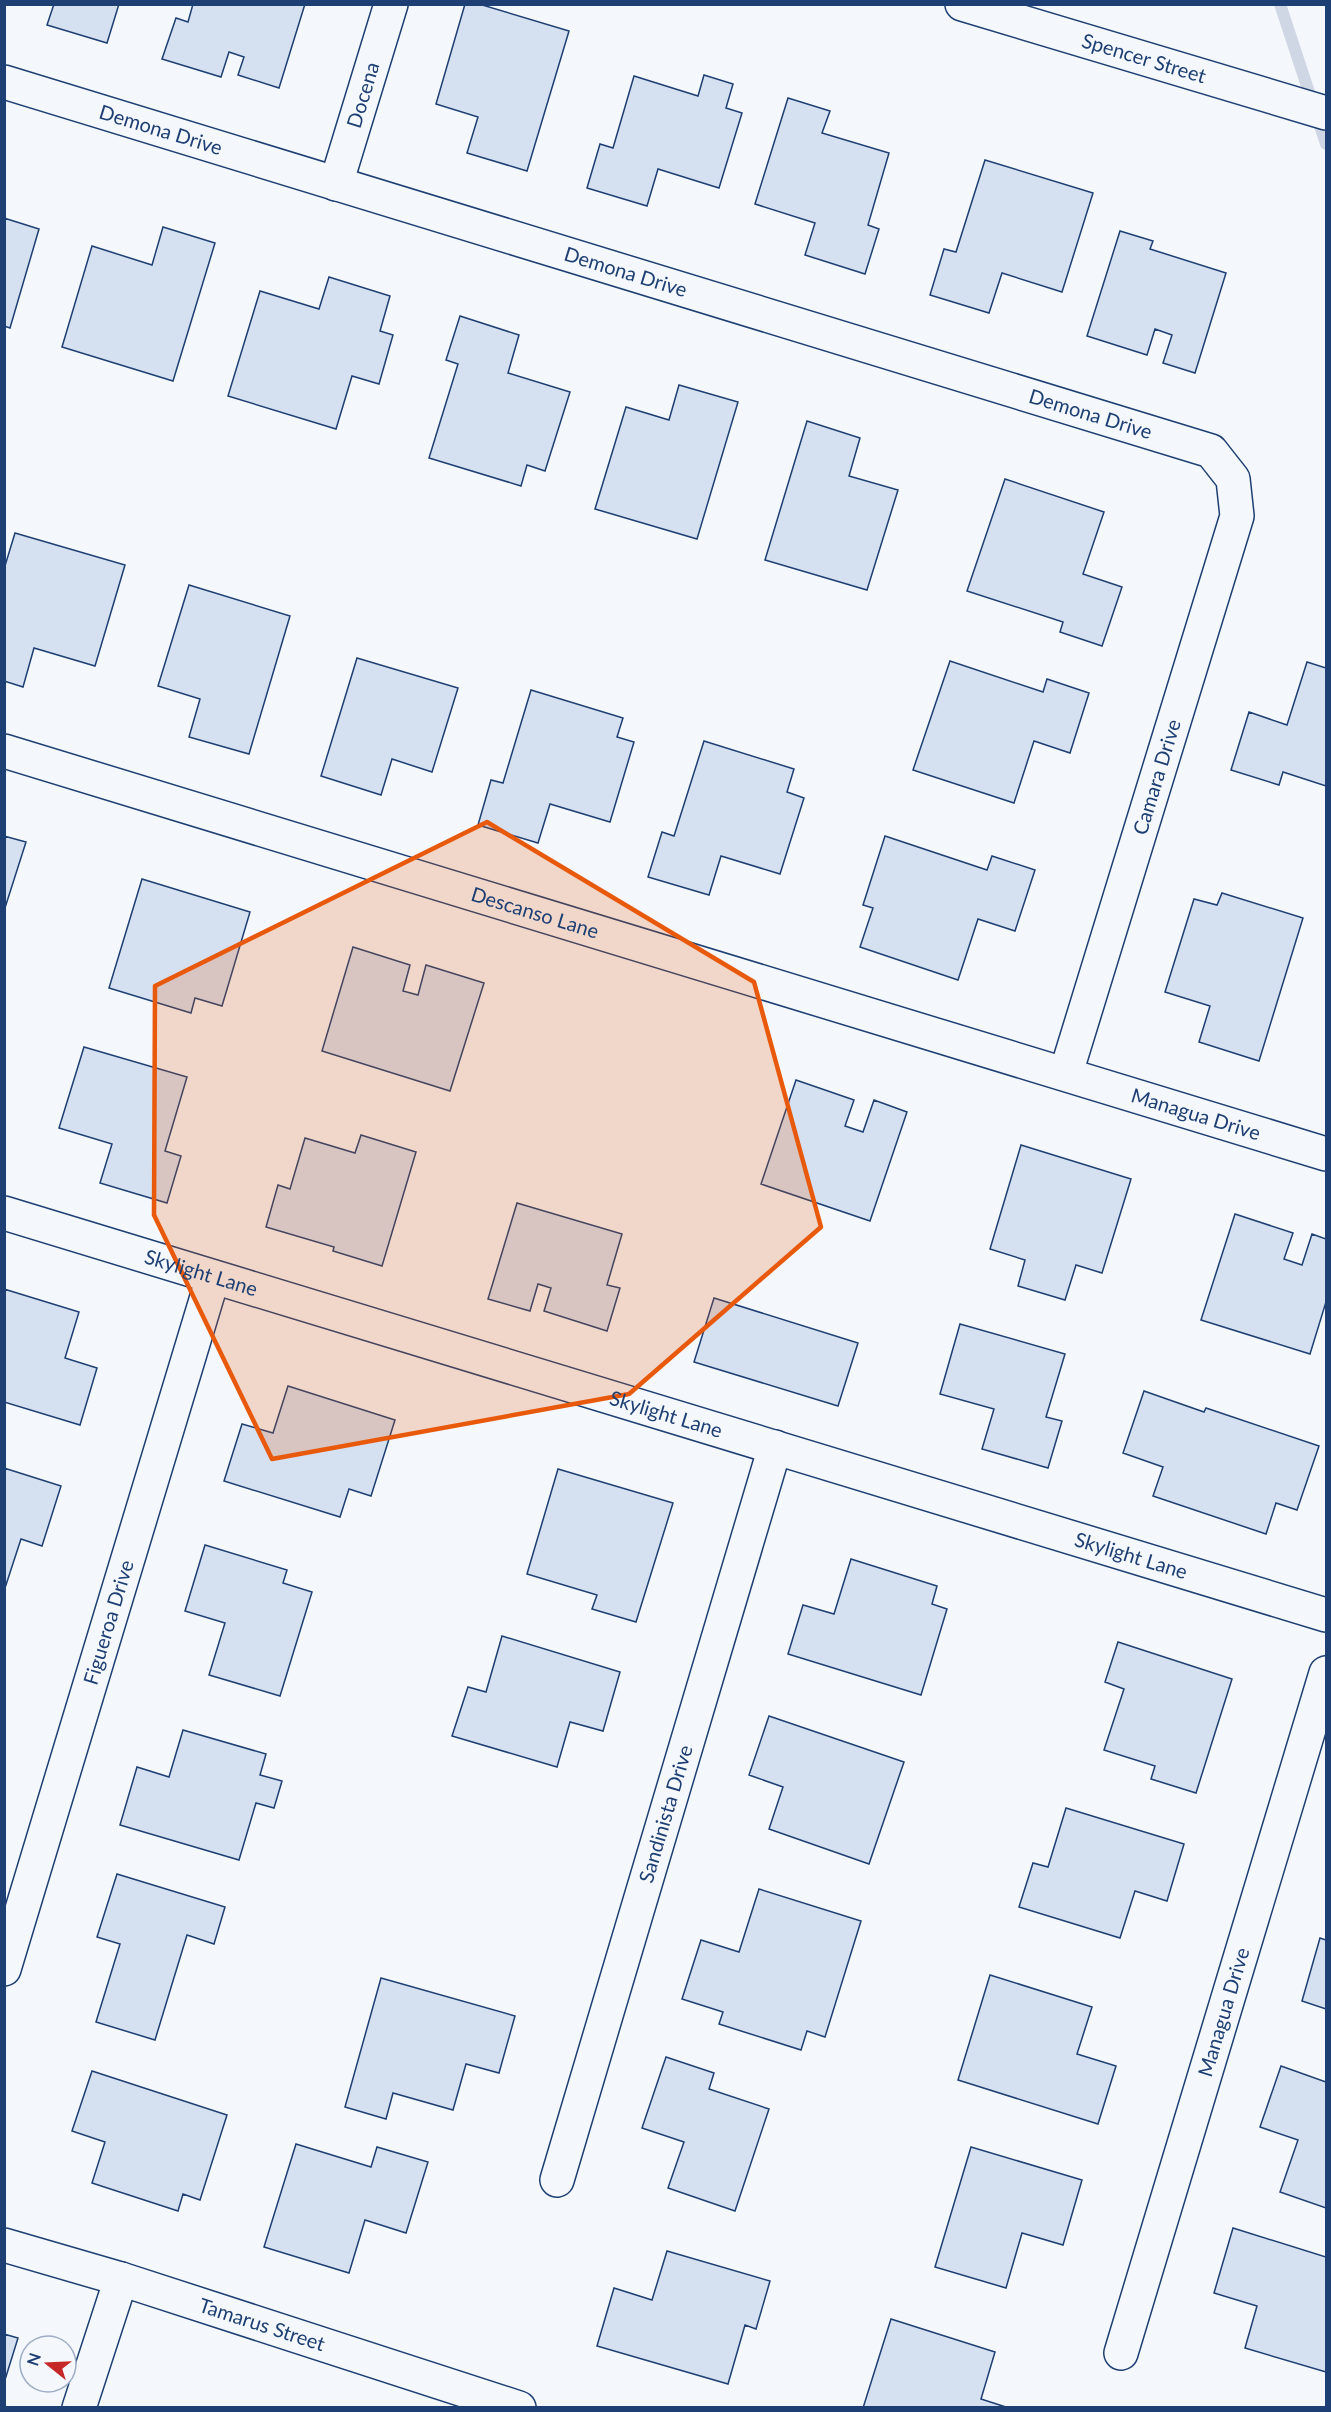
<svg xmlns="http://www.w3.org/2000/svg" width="1331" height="2412" viewBox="0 0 1331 2412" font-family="Lato,sans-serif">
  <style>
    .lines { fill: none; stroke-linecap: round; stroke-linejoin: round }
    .stream { stroke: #cfd7e4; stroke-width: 12 }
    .building { fill: #d5e0f0; stroke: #1d3f73; stroke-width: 1.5 }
    .minor-casing { stroke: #1d3f73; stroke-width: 36 }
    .minor { stroke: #f4f7fb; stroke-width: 33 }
    .marked { fill: #e8590c; fill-opacity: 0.2; stroke: #e8590c; stroke-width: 4.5; stroke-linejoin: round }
    .labels { text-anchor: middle; stroke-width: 4.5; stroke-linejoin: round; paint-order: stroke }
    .street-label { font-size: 20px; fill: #1d3f73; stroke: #f4f7fb }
  </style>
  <rect width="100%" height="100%" fill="#f4f7fb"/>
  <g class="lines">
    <path class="stream" d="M 1280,4 L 1326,144"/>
  </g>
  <path class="building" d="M 54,4 L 119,4 L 107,43 L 47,25 Z
    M 193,4 L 305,4 L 279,88 L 238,75 L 244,57 L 229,52 L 221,77 L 162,59 L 176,18 L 188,22 Z
    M 465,4 L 479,4 L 569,31 L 527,171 L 467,153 L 478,117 L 436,104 Z
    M 704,75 L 733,84 L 726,108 L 742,113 L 719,188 L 658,169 L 647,206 L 587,188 L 600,144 L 613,148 L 634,76 L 698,96 Z
    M 788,98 L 830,111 L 822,133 L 889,153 L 868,225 L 879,229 L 865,274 L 805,255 L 815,223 L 755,204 Z
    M 985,160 L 1093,193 L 1062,292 L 1002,273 L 989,313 L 930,295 L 944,249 L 956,252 Z
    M 4,218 L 39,229 L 10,328 L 4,326 Z
    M 163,227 L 215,243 L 173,381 L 62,347 L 92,246 L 152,265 Z
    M 1120,231 L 1153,241 L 1150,249 L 1226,273 L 1195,373 L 1163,363 L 1172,335 L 1155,329 L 1147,355 L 1087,336 Z
    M 329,277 L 390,296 L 380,331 L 393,335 L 379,384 L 352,376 L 336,429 L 228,396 L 260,291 L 319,309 Z
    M 460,316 L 519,335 L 508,373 L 570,392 L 545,471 L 527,465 L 521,486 L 429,458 L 458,364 L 446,360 Z
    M 679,385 L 738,402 L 697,539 L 595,509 L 626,407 L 669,420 Z
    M 807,421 L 860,438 L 849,476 L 898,490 L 867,590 L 765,560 Z
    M 1005,479 L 1104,512 L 1083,574 L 1122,587 L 1102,646 L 1060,632 L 1063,622 L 967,591 Z
    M 15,533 L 125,565 L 95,666 L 34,648 L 23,687 L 4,681 L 4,569 Z
    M 189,585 L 290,616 L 249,754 L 189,737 L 200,699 L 158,686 Z
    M 357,658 L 458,688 L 432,772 L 392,759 L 381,795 L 321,776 Z
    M 950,661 L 1043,692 L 1047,679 L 1089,693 L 1070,753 L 1034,741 L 1014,803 L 913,770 Z
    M 1307,662 L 1326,668 L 1326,786 L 1283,772 L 1279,785 L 1231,770 L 1249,712 L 1287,725 Z
    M 531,690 L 623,718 L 617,737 L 634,742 L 610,822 L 550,804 L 538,843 L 478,825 L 491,780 L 503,783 Z
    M 704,741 L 794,769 L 787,792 L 804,798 L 780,874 L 721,856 L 709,895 L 648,877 L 662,832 L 674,836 Z
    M 4,836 L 26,842 L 4,911 Z
    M 885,836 L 987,870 L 992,856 L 1035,870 L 1015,931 L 978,919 L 958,980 L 860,947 L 873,908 L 863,905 Z
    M 142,879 L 250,912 L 222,1006 L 195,998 L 191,1013 L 109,988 Z
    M 1222,893 L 1303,918 L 1259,1061 L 1199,1042 L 1210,1006 L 1165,992 L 1194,899 L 1217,905 Z
    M 353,947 L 410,965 L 403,991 L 418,995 L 426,965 L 484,983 L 450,1091 L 322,1051 Z
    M 84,1047 L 187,1077 L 165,1151 L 181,1156 L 167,1203 L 100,1183 L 112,1144 L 59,1128 Z
    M 796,1080 L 854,1100 L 845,1126 L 863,1132 L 874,1100 L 907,1112 L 870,1221 L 761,1184 Z
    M 361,1135 L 416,1152 L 382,1266 L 333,1251 L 334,1247 L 266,1227 L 278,1185 L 290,1189 L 305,1138 L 355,1153 Z
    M 1021,1145 L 1131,1179 L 1102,1273 L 1076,1265 L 1065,1300 L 1018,1286 L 1025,1260 L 990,1249 Z
    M 517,1203 L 622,1234 L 607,1285 L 620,1288 L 607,1331 L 544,1311 L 551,1288 L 538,1284 L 530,1311 L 488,1299 Z
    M 1235,1214 L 1293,1233 L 1284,1259 L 1302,1265 L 1312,1234 L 1326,1239 L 1326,1302 L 1310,1354 L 1201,1320 Z
    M 4,1289 L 79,1312 L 65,1358 L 97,1368 L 80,1425 L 4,1402 Z
    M 714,1298 L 858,1343 L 838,1406 L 694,1362 Z
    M 960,1324 L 1065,1354 L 1046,1417 L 1062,1421 L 1048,1468 L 982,1449 L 994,1409 L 940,1394 Z
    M 288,1386 L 395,1420 L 371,1496 L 349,1489 L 340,1517 L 224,1481 L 242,1424 L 273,1433 Z
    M 1144,1391 L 1204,1412 L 1206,1408 L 1319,1446 L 1297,1510 L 1276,1503 L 1266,1534 L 1153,1496 L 1163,1467 L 1123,1453 Z
    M 4,1468 L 61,1486 L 42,1546 L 21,1539 L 4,1591 Z
    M 558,1469 L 673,1503 L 636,1622 L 592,1609 L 597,1595 L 527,1574 Z
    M 205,1545 L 287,1570 L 283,1583 L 312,1592 L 280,1696 L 209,1675 L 225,1623 L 185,1611 Z
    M 851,1559 L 937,1586 L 932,1604 L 947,1609 L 921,1695 L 788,1654 L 803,1605 L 834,1614 Z
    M 502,1636 L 620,1672 L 603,1731 L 570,1722 L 557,1767 L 452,1736 L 468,1687 L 486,1692 Z
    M 1118,1642 L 1232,1679 L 1196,1793 L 1151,1779 L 1155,1766 L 1104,1750 L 1124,1689 L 1105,1682 Z
    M 769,1716 L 904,1762 L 869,1864 L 769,1829 L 783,1787 L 749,1775 Z
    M 183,1730 L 266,1754 L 260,1775 L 282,1781 L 274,1808 L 256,1803 L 239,1860 L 120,1825 L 137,1767 L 169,1777 Z
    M 1066,1808 L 1184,1844 L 1167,1901 L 1135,1891 L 1120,1938 L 1019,1907 L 1033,1863 L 1048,1867 Z
    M 117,1874 L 225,1907 L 214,1944 L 187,1935 L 155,2040 L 96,2022 L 120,1944 L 97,1937 Z
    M 759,1889 L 861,1921 L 825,2037 L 807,2031 L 801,2050 L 719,2024 L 723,2012 L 682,1999 L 701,1940 L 739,1952 Z
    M 1320,1938 L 1326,1940 L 1326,2009 L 1302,2001 Z
    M 990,1975 L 1092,2007 L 1077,2054 L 1116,2066 L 1098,2124 L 958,2080 Z
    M 381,1978 L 515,2016 L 499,2073 L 466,2064 L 453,2110 L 393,2093 L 386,2119 L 345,2107 Z
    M 666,2057 L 714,2073 L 709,2089 L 769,2109 L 735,2211 L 668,2188 L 684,2142 L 642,2128 Z
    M 1281,2066 L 1326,2082 L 1326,2208 L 1280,2192 L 1298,2140 L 1260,2127 Z
    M 92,2071 L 227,2115 L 200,2200 L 183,2194 L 178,2211 L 92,2183 L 105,2142 L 72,2131 Z
    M 296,2144 L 371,2167 L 377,2147 L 428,2162 L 406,2233 L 365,2220 L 349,2273 L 264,2247 Z
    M 971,2147 L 1082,2180 L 1063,2245 L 1022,2233 L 1006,2288 L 935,2267 Z
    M 1233,2228 L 1326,2257 L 1326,2372 L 1245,2348 L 1257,2306 L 1214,2293 Z
    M 667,2251 L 770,2281 L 756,2329 L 745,2325 L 728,2384 L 597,2346 L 614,2288 L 652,2300 Z
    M 891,2319 L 995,2352 L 981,2399 L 1009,2408 L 863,2408 Z
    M 4,2334 L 18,2338 L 4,2383 Z"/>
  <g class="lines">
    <g class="minor-casing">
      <g id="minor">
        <path id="s1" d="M 962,4 L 1326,113"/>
        <path id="s2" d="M 4,82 L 1211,451 L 1233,479 L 1237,516 L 1066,1073"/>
        <path id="s3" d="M 336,184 L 391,4"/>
        <path id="s4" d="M 4,751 L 1326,1154"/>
        <path id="s5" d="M 4,1213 L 1326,1615"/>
        <path id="s6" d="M 4,1969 L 213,1277"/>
        <path id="s7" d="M 557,2180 L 775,1447"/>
        <path id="s8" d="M 4,2245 L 121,2279 L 519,2408"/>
        <path id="s9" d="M 1121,2353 L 1326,1673"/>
        <path d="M 79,2408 L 121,2279"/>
      </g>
    </g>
    <use href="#minor" class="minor"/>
  </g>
  <path class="marked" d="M 487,822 L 754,982 L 821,1227 L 629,1394 L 272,1459 L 154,1215 L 155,986 Z"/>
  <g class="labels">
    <g class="street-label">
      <text dy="7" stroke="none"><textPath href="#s1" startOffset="190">Spencer Street</textPath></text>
      <text dy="7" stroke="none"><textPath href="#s3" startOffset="93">Docena</textPath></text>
      <text dy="7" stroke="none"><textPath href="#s2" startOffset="164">Demona Drive</textPath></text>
      <text dy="7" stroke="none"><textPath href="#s2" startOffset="650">Demona Drive</textPath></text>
      <text dy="7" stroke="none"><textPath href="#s2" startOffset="1136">Demona Drive</textPath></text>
      <text transform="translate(1157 777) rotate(-73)" y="7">Camara Drive</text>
      <text dy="7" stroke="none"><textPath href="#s4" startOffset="555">Descanso Lane</textPath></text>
      <text dy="7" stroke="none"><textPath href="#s4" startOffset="1246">Managua Drive</textPath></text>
      <text dy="7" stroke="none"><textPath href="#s5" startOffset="206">Skylight Lane</textPath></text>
      <text dy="7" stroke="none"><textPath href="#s5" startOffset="692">Skylight Lane</textPath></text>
      <text dy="7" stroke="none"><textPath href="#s5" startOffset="1178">Skylight Lane</textPath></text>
      <text dy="7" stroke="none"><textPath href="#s6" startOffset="362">Figueroa Drive</textPath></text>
      <text dy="7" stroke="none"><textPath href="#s7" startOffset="382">Sandinista Drive</textPath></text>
      <text dy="7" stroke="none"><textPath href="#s9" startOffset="356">Managua Drive</textPath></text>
      <text dy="7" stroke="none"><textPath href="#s8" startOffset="270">Tamarus Street</textPath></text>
    </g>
  </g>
  <rect width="1331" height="2412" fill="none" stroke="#1d3f73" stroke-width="12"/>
  <g transform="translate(48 2364) rotate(288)"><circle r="28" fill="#f4f7fb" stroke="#9eadc5" stroke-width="1.5"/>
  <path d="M0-4.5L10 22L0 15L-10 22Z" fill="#c62828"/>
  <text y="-9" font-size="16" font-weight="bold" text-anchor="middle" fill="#1d3f73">N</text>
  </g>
</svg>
